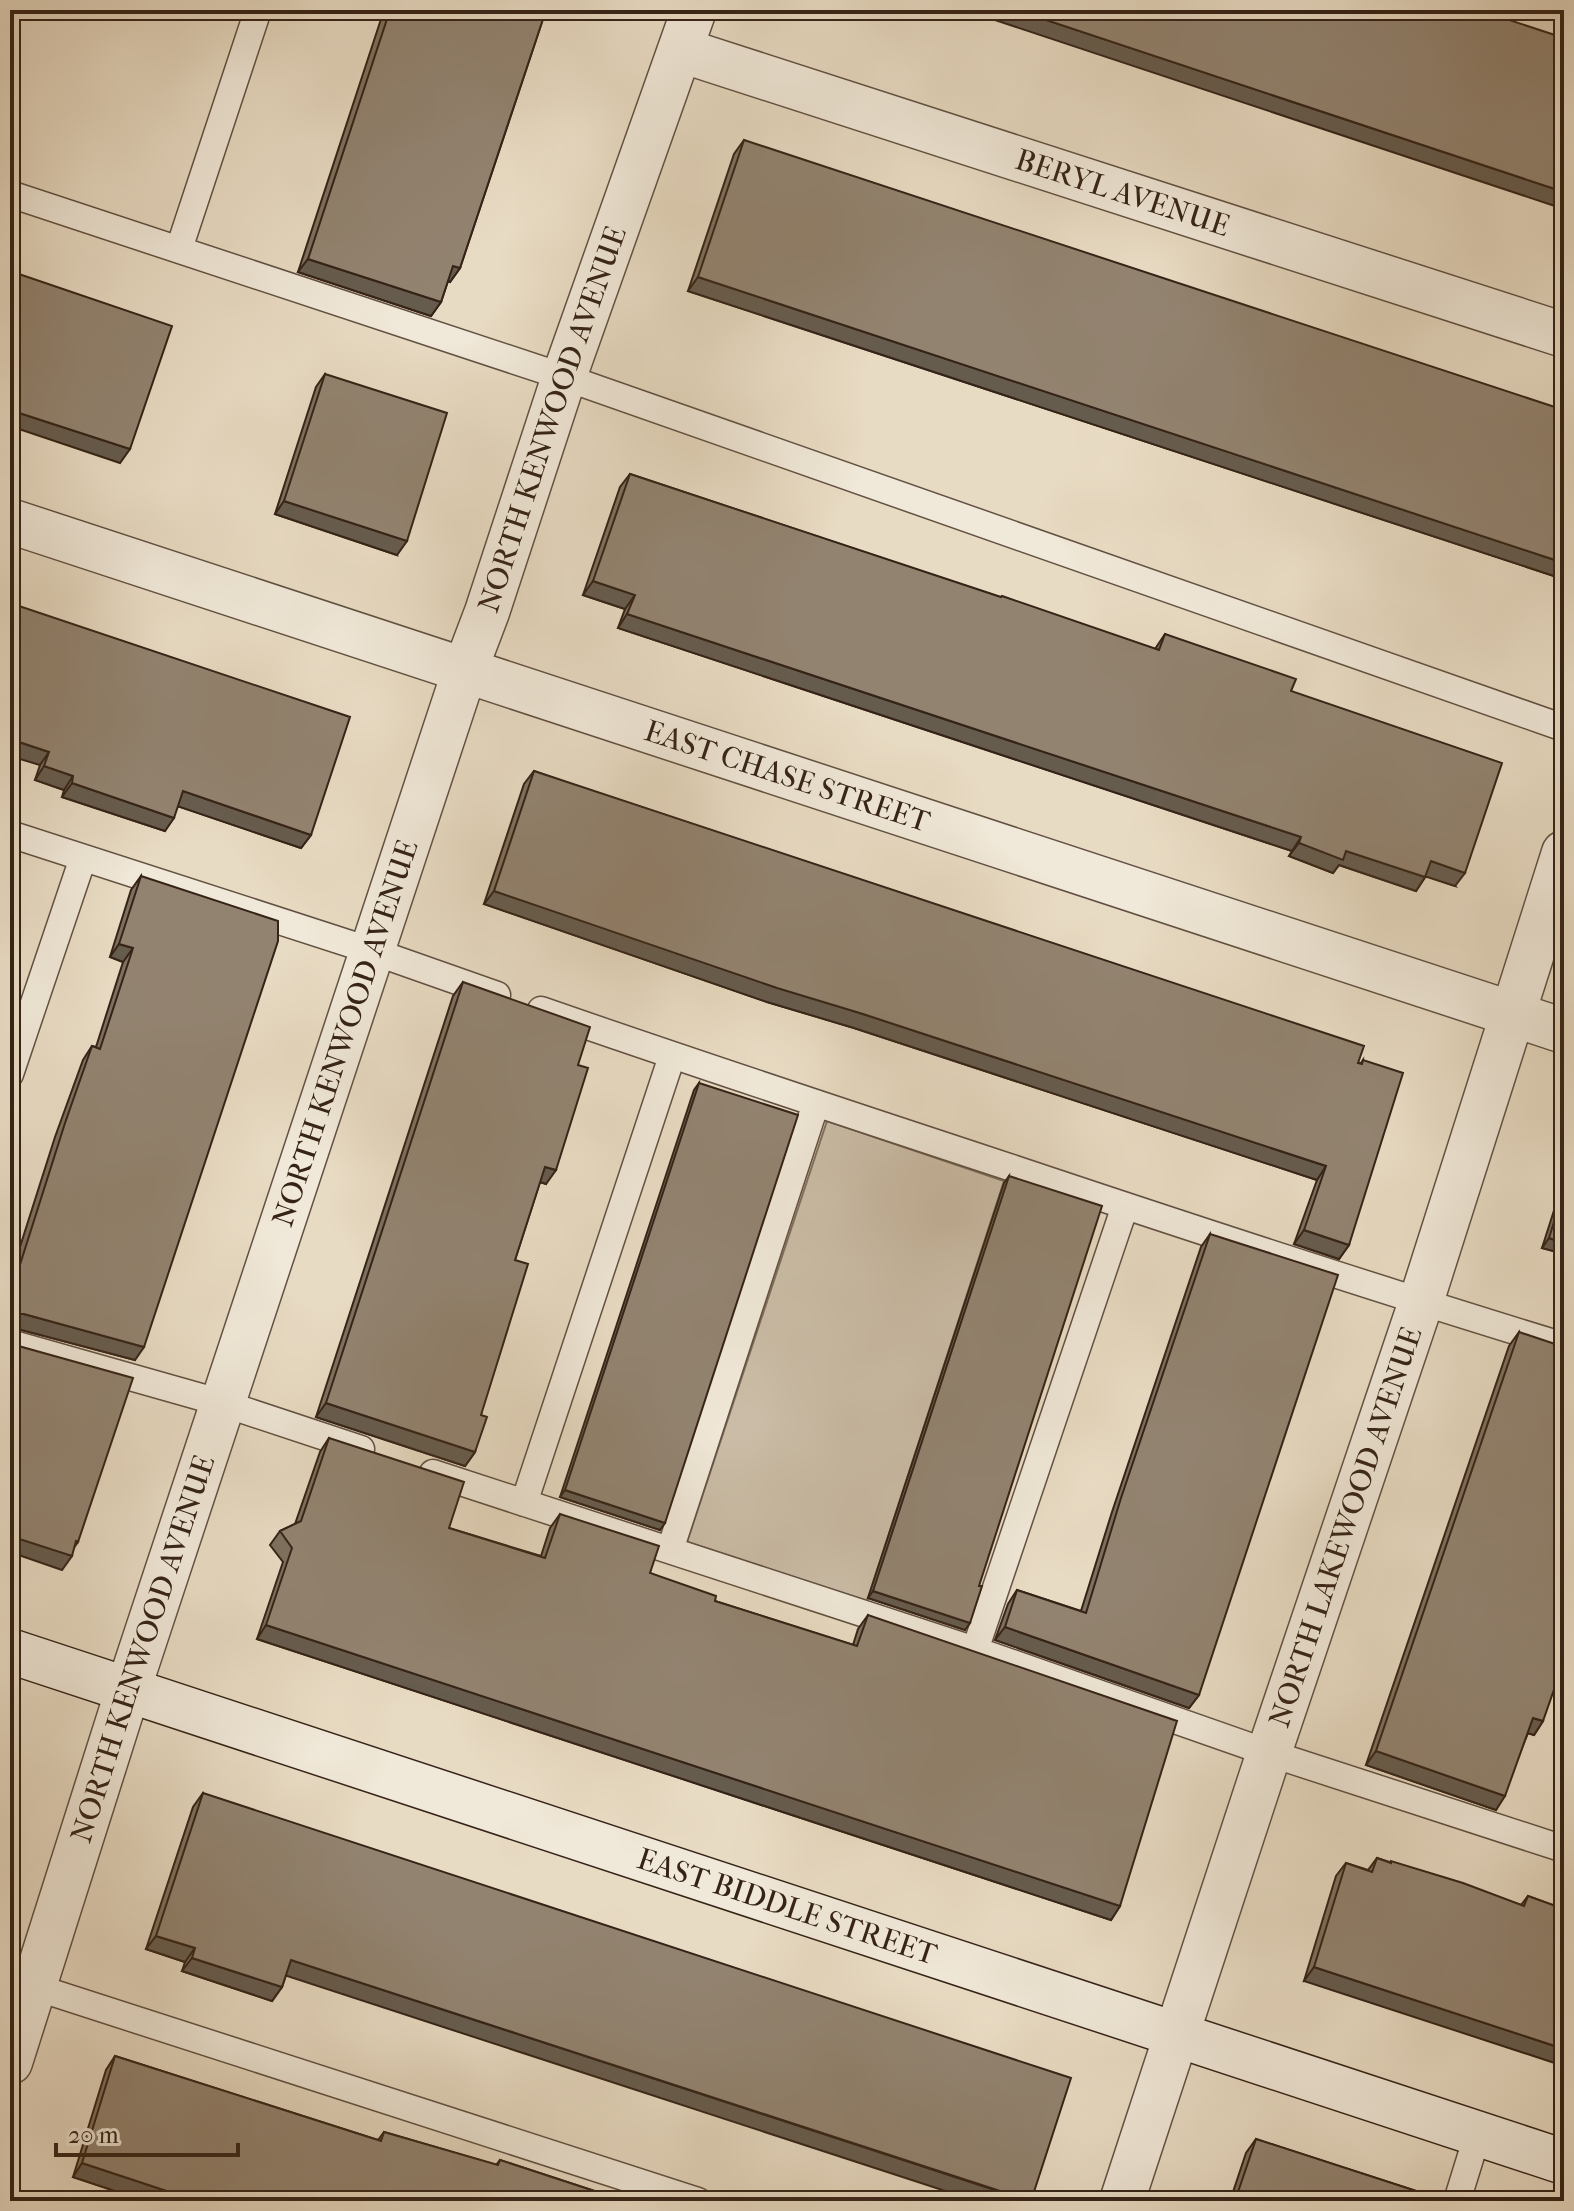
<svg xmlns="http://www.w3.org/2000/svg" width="1574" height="2211" viewBox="0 0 1574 2211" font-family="'IM FELL French Canon',serif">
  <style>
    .green { fill: #cabca6; stroke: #80705e; stroke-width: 2 }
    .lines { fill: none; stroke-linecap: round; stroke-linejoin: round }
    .lane-casing { stroke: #625142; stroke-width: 29 }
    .street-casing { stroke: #625142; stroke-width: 47 }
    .secondary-casing { stroke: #352317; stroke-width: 47 }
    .lane { stroke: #f0e8d8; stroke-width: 26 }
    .street { stroke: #f0e8d8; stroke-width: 44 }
    .secondary { stroke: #f0e8d8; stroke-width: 44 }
    .wall { fill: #7e7160; stroke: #352317; stroke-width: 2 }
    .shaded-wall { fill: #665c4e; stroke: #352317; stroke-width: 2 }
    .building { fill: #928370; stroke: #352317; stroke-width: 2 }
    .labels { text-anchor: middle; stroke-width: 7; stroke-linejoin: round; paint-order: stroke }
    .street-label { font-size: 30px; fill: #352317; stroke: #f0e8d8 }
  </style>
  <rect width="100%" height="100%" fill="#e8dbc3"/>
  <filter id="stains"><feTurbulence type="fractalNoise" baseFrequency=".0025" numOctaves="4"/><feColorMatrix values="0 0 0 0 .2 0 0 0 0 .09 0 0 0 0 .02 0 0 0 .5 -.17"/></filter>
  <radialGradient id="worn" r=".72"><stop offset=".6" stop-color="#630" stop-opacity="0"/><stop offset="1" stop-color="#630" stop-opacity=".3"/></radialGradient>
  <path class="green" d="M 827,1121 L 1004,1181 L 867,1601 L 687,1542 Z"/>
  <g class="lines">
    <g class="lane-casing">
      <path id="lane" d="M 10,194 L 564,377 L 1564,728
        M 179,249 L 258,10
        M 10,834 L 372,951 L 497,995
        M 541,1010 C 696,1064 851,1115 1006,1166 C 1191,1228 1377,1289 1564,1346
        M 10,1074 L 83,858
        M 10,1343 L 222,1403 L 361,1449
        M 433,1473 L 975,1650 L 1269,1753 L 1564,1849
        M 524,1503 L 672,1056
        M 670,1550 L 816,1103
        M 975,1650 L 1125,1206
        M 35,1987 L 698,2201
        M 1457,2201 L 1478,2133"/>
    </g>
    <g class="street-casing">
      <g id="street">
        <path id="s1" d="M 681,50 L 1564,335"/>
        <path id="s2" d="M 10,521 L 1564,1031"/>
        <path id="s3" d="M 10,2062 L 128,1690 L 465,670 L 487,612 L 564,377 L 694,10"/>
        <path id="s4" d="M 1122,2201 L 1269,1753 L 1421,1302 L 1564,853"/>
      </g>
    </g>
    <g class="secondary-casing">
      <g id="secondary">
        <path id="s5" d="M 10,1651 L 1564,2162"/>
      </g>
    </g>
    <use href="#lane" class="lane"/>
    <use href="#street" class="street"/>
    <use href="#secondary" class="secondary"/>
  </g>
  <path class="wall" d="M 384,10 L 546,10 L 460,268 L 450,282 L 448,281 L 441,302 L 431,316 L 298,272 Z
    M 744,140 L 1560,578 L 688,291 L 734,154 Z
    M 325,374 L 397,555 L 275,514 L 316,387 Z
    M 630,474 L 1155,649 L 1165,634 L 1291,691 L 1455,886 L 1426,876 L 1416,891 L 1339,865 L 1333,873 L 1289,856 L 1292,851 L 618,628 L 625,609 L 583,595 L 620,487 Z
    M 10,603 L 311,835 L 301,848 L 178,806 L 165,831 L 62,797 L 64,790 L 35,780 L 40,765 Z
    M 534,771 L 1358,1063 L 1361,1063 L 1363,1060 L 1349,1245 L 1339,1259 L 1294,1244 L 1317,1180 L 854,1028 L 767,1002 L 484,904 L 524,784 Z
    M 141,876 L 135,1360 L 14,1328 L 12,1272 L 55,1137 L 83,1060 L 92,1046 L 96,1047 L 123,962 L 110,957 L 131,890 Z
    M 463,982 L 578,1065 L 546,1184 L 540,1182 L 515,1260 L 481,1415 L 475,1452 L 465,1466 L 316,1417 L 453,996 Z
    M 699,1083 L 660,1530 L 560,1497 L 694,1090 Z
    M 1009,1176 L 965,1630 L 868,1598 L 1004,1183 Z
    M 1564,1179 L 1564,1254 L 1542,1248 Z
    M 1210,1234 L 1199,1695 L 1189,1708 L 995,1640 L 1008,1604 L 1017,1590 L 1081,1611 L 1112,1512 L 1201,1247 Z
    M 1519,1332 L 1543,1721 L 1534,1735 L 1528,1733 L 1496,1810 L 1366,1765 L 1509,1346 Z
    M 329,1438 L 449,1528 L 541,1556 L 550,1528 L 560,1514 L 650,1573 L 715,1601 L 853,1645 L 858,1629 L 868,1615 L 1120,1906 L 1111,1920 L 257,1639 L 283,1562 L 270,1545 L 280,1531 L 295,1524 L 320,1452 Z
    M 203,1793 L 286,1975 L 282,1987 L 272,2001 L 182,1971 L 185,1962 L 146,1949 L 193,1807 Z
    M 1377,1858 L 1521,1905 L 1528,1896 L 1564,1909 L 1304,1981 L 1336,1876 L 1346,1863 L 1368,1870 Z
    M 115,2056 L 378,2140 L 384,2132 L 496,2165 L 500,2160 L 625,2201 L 145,2201 L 73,2177 L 106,2070 Z
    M 1256,2139 L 1447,2201 L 1230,2201 L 1246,2153 Z"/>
  <path class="shaded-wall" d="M 965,10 L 1016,10 L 1564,192 L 1564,209 Z
    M 308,259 L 441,302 L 431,316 L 298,272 Z
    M 453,266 L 460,268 L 450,282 L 443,279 Z
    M 698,277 L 1564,563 L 1564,573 L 1560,578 L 688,291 Z
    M 10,410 L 130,449 L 120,463 L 10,426 Z
    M 284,501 L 407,541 L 397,555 L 275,514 Z
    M 593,581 L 635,595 L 625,609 L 583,595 Z
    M 627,614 L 1301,837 L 1292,851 L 618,628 Z
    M 10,739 L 49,752 L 40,765 L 10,756 Z
    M 44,766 L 73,776 L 64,790 L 35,780 Z
    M 72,783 L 174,818 L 165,831 L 62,797 Z
    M 183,791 L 311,835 L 301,848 L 174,805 Z
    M 1299,843 L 1346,851 L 1425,877 L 1416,891 L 1339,865 L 1333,873 L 1289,856 Z
    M 1431,861 L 1465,873 L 1455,886 L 1421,875 Z
    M 494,891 L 863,1014 L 1326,1166 L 1317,1180 L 854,1028 L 767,1002 L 484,904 Z
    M 119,944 L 133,948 L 123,962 L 110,957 Z
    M 545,1167 L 556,1170 L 546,1184 L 535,1180 Z
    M 1304,1230 L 1349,1245 L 1339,1259 L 1294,1244 Z
    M 1549,1238 L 1564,1243 L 1564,1254 L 1542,1248 Z
    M 15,1314 L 24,1314 L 144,1347 L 135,1360 L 14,1328 L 10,1328 L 10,1317 Z
    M 326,1403 L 475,1452 L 465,1466 L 316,1417 Z
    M 565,1490 L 665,1523 L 660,1530 L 560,1497 Z
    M 10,1536 L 76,1541 L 78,1542 L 69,1555 L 72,1556 L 62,1570 L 10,1552 Z
    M 873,1591 L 970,1623 L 965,1630 L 868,1598 Z
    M 266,1625 L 1120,1906 L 1111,1920 L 257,1639 Z
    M 1005,1627 L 1199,1695 L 1189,1708 L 995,1640 Z
    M 1533,1718 L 1543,1721 L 1534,1735 L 1524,1732 Z
    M 1376,1751 L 1505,1796 L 1496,1810 L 1366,1765 Z
    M 156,1936 L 195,1948 L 185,1962 L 146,1949 Z
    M 192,1958 L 282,1987 L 272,2001 L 182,1971 Z
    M 291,1960 L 1028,2201 L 976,2201 L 281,1974 Z
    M 1314,1967 L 1564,2049 L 1564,2066 L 1304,1981 Z
    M 82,2163 L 197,2201 L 145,2201 L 73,2177 Z"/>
  <path class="building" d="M 390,10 L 546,10 L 460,268 L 453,266 L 441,302 L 308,259 Z
    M 1016,10 L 1479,10 L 1564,38 L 1564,192 Z
    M 744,140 L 1564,410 L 1564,563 L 698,277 Z
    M 10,271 L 172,326 L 130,449 L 10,410 Z
    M 325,374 L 447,413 L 407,541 L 284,501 Z
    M 630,474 L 1001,597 L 1002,596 L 1159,650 L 1165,634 L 1296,679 L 1291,691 L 1502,763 L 1465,873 L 1431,861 L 1425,877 L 1346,851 L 1343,860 L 1299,843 L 1301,837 L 627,614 L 635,595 L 593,581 Z
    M 10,603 L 350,717 L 311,835 L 183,791 L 174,818 L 72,783 L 73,776 L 44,766 L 49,752 L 10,739 Z
    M 534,771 L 1364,1046 L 1358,1063 L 1362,1064 L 1363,1060 L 1403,1073 L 1349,1245 L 1304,1230 L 1326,1166 L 863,1014 L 777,988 L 494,891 Z
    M 141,876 L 278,921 L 278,941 L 144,1347 L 24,1314 L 15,1314 L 10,1317 L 10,1271 L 17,1274 L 65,1123 L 92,1046 L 100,1049 L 133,948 L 119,944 Z
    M 463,982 L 590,1027 L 578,1065 L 588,1068 L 556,1170 L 545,1167 L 515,1260 L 528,1264 L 481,1415 L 487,1417 L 475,1452 L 326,1403 Z
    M 699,1083 L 798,1115 L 665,1523 L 565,1490 Z
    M 1009,1176 L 1102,1206 L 979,1586 L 982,1586 L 970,1623 L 873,1591 Z
    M 1564,1190 L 1564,1243 L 1549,1238 Z
    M 1210,1234 L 1338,1275 L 1199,1695 L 1005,1627 L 1017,1590 L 1086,1613 L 1121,1498 Z
    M 1519,1332 L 1564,1347 L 1564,1661 L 1543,1721 L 1533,1718 L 1505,1796 L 1376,1751 Z
    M 10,1342 L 15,1345 L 133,1378 L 78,1542 L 76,1541 L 72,1556 L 10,1536 Z
    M 329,1438 L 464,1482 L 449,1528 L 545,1558 L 560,1514 L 659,1546 L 650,1573 L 716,1596 L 715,1601 L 857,1646 L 868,1615 L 1177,1721 L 1120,1906 L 266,1625 L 292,1548 L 280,1531 L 301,1521 Z
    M 203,1793 L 1071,2078 L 1031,2201 L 291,1960 L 282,1987 L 192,1958 L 195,1948 L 156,1936 Z
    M 1377,1858 L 1391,1863 L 1391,1861 L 1463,1883 L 1524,1906 L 1528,1896 L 1564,1909 L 1564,2049 L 1314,1967 L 1346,1863 L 1372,1872 Z
    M 115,2056 L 381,2141 L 384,2132 L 498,2165 L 500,2160 L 625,2201 L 197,2201 L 82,2163 Z
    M 1256,2139 L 1447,2201 L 1235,2201 Z"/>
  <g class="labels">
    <g class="street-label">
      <text dy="10" stroke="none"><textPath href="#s1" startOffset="464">BERYL AVENUE</textPath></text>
      <text dy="10" stroke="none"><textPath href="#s3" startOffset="1730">NORTH KENWOOD AVENUE</textPath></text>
      <text dy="10" stroke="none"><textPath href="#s2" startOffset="818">EAST CHASE STREET</textPath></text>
      <text dy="10" stroke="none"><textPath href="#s3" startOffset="1082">NORTH KENWOOD AVENUE</textPath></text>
      <text dy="10" stroke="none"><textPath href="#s4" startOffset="710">NORTH LAKEWOOD AVENUE</textPath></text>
      <text dy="10" stroke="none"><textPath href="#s3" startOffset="434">NORTH KENWOOD AVENUE</textPath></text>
      <text dy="10" stroke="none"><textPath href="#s5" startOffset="818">EAST BIDDLE STREET</textPath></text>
    </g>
  </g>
  <rect width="1574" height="2211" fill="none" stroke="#e8dbc3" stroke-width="40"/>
  <rect x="12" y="12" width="1550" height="2187" fill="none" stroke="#352317" stroke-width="4"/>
  <rect x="20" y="20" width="1534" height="2171" fill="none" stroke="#352317" stroke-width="2"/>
  <path d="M56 2143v12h182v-12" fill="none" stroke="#352317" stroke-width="4"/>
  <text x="68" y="2143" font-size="24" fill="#352317" stroke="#f0e8d8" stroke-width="6" paint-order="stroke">20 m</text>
  <rect width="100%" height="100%" filter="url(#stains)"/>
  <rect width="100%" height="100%" fill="url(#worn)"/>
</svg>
